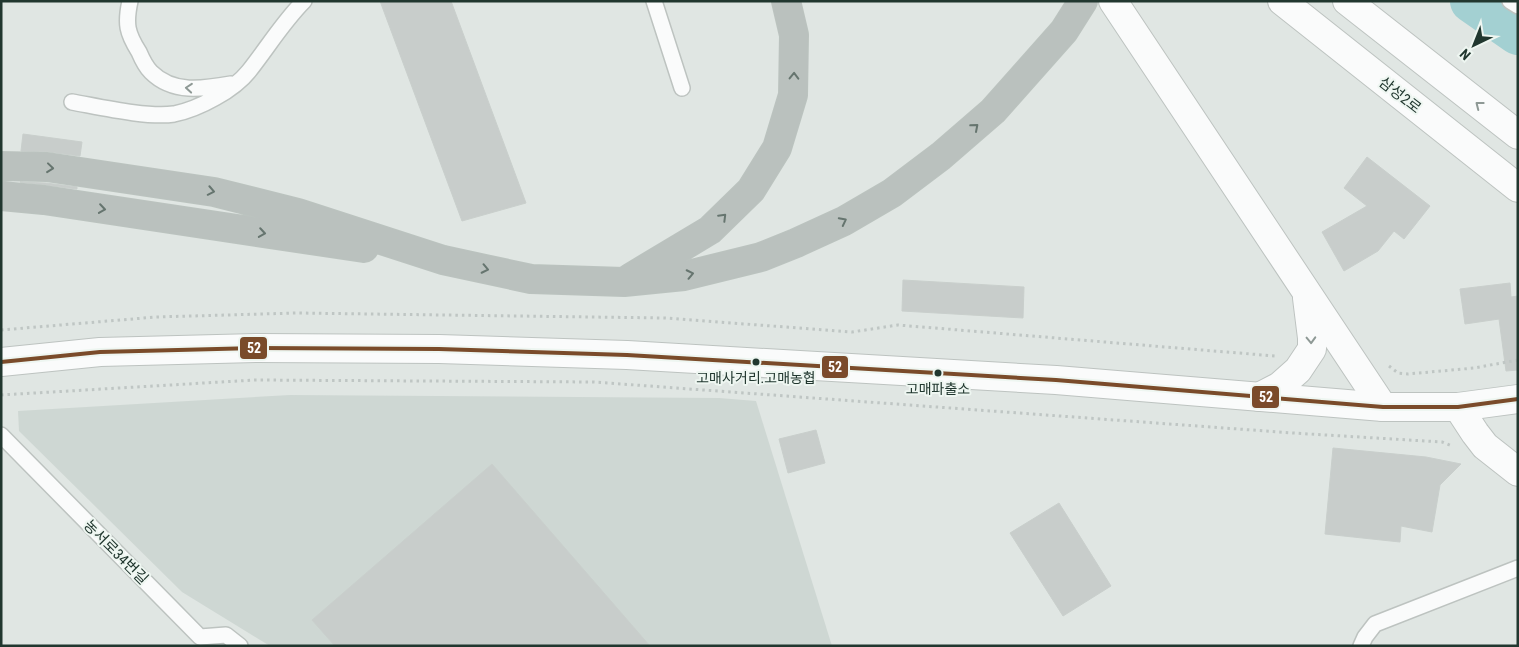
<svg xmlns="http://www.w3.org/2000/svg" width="1519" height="647" viewBox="0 0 1519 647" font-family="'Roboto Condensed','Noto Sans KR',sans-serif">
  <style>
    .built { fill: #ced7d3 }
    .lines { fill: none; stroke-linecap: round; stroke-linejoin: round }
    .river { stroke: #a3d0d2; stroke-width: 44 }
    .building { fill: #c8cdcb; stroke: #c9cfcc }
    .service-casing { stroke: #bdc3c0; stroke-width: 18 }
    .minor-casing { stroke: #bdc3c0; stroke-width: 30 }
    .tertiary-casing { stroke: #bdc3c0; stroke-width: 30 }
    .secondary-casing { stroke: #bdc3c0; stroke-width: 30 }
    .motorway-casing { stroke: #bbc3bf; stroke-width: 30 }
    .path { stroke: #bfc6c4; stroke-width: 3; stroke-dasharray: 2.5 4; stroke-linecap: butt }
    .service { stroke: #fafbfb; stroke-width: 15 }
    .minor { stroke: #fafbfb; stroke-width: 28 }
    .tertiary { stroke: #fafbfb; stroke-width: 28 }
    .secondary { stroke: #fafbfb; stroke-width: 28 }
    .motorway { stroke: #bac1be; stroke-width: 28 }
    .bus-1-casing { stroke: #eef6f1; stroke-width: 8 }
    .bus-1 { stroke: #7a4b2a; stroke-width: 4 }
    .oneway { stroke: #66756f }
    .oneway2 { stroke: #8e9995 }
    .bus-dot { fill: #21372f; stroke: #eef6f1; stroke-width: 2 }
    .labels { text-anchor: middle; stroke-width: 4; stroke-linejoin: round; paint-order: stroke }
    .bus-label { font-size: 14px; fill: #21372f; stroke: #eef6f1 }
    .street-label { font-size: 15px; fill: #21372f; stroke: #eef6f1 }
    .line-badge { stroke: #eef6f1; stroke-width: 2 }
    .badge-label { font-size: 14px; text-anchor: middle; font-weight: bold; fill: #fff }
  </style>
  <rect width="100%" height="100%" fill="#e0e6e3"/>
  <path class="built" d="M 290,395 L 719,398 L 756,401 L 832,646 L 270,646 L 182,592 L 19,431 L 18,411 Z"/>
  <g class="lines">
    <path class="river" d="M 1472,1 L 1518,33"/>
  </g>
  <path class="building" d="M 380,1 L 451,1 L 526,203 L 462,221 Z
    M 23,134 L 82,142 L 80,156 L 49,152 L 21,151 Z
    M 1367,157 L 1430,206 L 1404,239 L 1394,231 L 1378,251 L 1344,271 L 1322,232 L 1367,206 L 1344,188 Z
    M 20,182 L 46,183 L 77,187 L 77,189 Z
    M 903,280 L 1024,287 L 1023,318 L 902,311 Z
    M 1510,283 L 1511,297 L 1518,296 L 1518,370 L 1506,371 L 1499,319 L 1465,324 L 1460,289 Z
    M 816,430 L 825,463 L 788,473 L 779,439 Z
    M 1333,448 L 1426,457 L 1461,464 L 1440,485 L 1432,532 L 1401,526 L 1400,542 L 1325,534 Z
    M 492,464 L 650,646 L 335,646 L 312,620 Z
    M 1059,503 L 1111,586 L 1063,616 L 1010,533 Z"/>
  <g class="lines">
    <g class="service-casing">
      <path id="service" d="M 130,1 C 125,24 127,33 139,52 C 142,59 146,67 151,72 C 173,94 203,89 231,84
        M 654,1 L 682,88
        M 1510,1 L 1518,6
        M 72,102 C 100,107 148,118 174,114 C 199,109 234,90 249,71 C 268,47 283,22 304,1
        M 1,435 L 200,637 L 226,635 L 240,646
        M 1361,646 L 1365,637 L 1375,624 L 1518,568"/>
    </g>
    <g class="minor-casing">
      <path id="minor" d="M 1458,407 L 1475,433 L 1485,446 L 1518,472"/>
    </g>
    <g class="tertiary-casing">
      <path id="tertiary" d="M 1113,1 L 1383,407
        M 1259,397 L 1280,386 L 1298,370 L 1312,349 L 1312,338 L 1307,298"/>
    </g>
    <g class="secondary-casing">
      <path id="secondary" d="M 1282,1 L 1518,188
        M 1347,1 L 1518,135
        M 1,362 L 100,352 L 257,348 L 439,349 L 627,355 L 1056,380 L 1383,407 L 1458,407 L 1518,399"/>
    </g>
    <g class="motorway-casing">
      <path id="motorway" d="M 1,166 L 47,167 L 214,192 L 298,213 L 443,260 L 531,279 L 624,282 L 684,276 L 761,257 L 796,243 L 844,221 L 892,193 L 941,156 L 993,111 L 1064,31 L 1083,1
        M 1,196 L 44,200 L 364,248
        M 630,278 L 710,230 L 751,190 L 777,148 L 793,95 L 794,35 L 786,1"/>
    </g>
    <path class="path" d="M 1,330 L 156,317 L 297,313 L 665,318 L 852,332 L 898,325 L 1275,356
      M 1389,366 L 1398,373 L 1408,374 L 1474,368 L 1518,360
      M 1,395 L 255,380 L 594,382 L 1293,433 L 1442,442 L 1452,446"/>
    <use href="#service" class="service"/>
    <use href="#minor" class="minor"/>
    <use href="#tertiary" class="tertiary"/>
    <use href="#secondary" class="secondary"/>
    <use href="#motorway" class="motorway"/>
    <g class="bus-1-casing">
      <path id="bus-1" d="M 1,362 L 100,352 L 257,348 L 439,349 L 627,355 L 1056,380 L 1383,407 L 1458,407 L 1518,399"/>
    </g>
    <use href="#bus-1" class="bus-1"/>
  </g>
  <defs><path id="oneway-chevron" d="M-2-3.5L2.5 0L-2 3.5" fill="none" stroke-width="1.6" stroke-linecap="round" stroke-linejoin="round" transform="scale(1.25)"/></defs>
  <g class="oneway">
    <use href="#oneway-chevron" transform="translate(794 76) rotate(-89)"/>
    <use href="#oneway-chevron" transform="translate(975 127) rotate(-41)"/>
    <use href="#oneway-chevron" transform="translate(50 168) rotate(6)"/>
    <use href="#oneway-chevron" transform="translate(211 191) rotate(11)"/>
    <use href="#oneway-chevron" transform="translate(102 209) rotate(8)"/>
    <use href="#oneway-chevron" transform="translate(723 217) rotate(-45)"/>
    <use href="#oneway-chevron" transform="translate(843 221) rotate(-27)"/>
    <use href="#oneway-chevron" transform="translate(262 233) rotate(9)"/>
    <use href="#oneway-chevron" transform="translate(485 269) rotate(12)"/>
    <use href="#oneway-chevron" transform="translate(690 274) rotate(-12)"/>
  </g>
  <g class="oneway2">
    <use href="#oneway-chevron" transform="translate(189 88) rotate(-175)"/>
    <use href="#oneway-chevron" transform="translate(1479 105) rotate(-142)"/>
    <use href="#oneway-chevron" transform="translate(1311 340) rotate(88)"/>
  </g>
  <g class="bus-dot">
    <circle cx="756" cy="362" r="4.5"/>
    <circle cx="938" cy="373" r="4.5"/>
  </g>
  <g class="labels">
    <g class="bus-label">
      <text x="756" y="383">고매사거리.고매농협</text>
      <text x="938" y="394">고매파출소</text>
    </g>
    <g class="street-label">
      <text transform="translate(1400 95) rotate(38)" y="5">삼성2로</text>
      <text transform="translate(116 552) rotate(45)" y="5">농서로34번길</text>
    </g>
  </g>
  <g class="line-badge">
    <rect x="239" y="336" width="29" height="24" rx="5" fill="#7a4b2a"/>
    <rect x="821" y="355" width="28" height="24" rx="5" fill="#7a4b2a"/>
    <rect x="1251" y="385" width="29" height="24" rx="5" fill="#7a4b2a"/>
  </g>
  <g class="badge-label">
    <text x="254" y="353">52</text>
    <text x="835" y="372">52</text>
    <text x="1266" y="402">52</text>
  </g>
  <rect width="1519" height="647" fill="none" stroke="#21372f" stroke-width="5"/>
  <g transform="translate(1474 45) rotate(223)" stroke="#eef6f1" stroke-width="4" paint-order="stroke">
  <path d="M0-4L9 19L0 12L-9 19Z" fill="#21372f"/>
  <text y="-8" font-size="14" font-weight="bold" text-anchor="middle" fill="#21372f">N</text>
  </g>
</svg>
